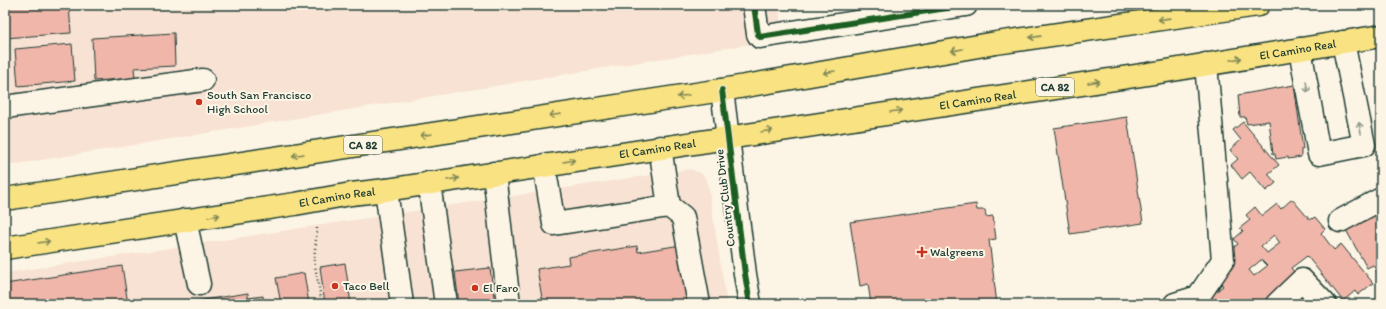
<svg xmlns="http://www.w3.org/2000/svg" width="1386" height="309" viewBox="0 0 1386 309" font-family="Itim,sans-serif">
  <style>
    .built { fill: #f8e2d3 }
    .building { fill: #f0b6aa; stroke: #1f3d34; fill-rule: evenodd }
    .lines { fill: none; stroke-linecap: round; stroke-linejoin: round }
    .minor-casing { stroke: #1f3d34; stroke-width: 25 }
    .major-casing { stroke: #1f3d34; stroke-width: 25 }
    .path { stroke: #1f3d34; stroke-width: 2.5; stroke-dasharray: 1 3; stroke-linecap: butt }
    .minor { stroke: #fcf5e5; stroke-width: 22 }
    .major { stroke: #f8e281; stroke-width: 22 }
    .cycleway-casing { stroke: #fcf5e5; stroke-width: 8 }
    .cycleway { stroke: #1b5e20; stroke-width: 6 }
    .oneway { stroke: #818757 }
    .oneway2 { stroke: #8e998c }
    .poi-dot { fill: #c8321e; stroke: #fcf5e5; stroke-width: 1.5 }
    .labels { text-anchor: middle; stroke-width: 4; stroke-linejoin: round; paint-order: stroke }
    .shield { fill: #fcf5e5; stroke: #617469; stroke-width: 1 }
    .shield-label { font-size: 11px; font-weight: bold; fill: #1f3d34 }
    .street-label { font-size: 12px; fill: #1f3d34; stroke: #fcf5e5 }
    .poi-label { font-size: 12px; fill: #1f3d34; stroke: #fcf5e5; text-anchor: start }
  </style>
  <rect width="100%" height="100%" fill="#fcf5e5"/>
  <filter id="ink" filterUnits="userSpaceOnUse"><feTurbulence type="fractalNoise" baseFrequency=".025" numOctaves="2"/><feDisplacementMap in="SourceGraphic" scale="8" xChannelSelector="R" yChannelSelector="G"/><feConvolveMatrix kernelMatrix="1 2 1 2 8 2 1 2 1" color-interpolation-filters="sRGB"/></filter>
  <g filter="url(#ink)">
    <path class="built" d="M 5,5 L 779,5 L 782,39 L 5,166 Z
      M 690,169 L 701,173 L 707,179 L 727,304 L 5,304 L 5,273 Z"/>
    <path class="building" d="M 5,5 L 69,5 L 71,33 L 5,38 Z
      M 174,33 L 175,66 L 134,68 L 135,78 L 94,81 L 92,38 Z
      M 72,44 L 75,81 L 18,86 L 15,49 Z
      M 1294,85 L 1303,149 L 1301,149 L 1301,157 L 1288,159 L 1288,157 L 1276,159 L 1275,154 L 1273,154 L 1269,121 L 1247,124 L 1245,117 L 1240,117 L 1238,95 Z
      M 1127,117 L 1143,223 L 1070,234 L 1054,128 Z
      M 1243,122 L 1279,165 L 1268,174 L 1276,183 L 1266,191 L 1250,172 L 1242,179 L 1231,165 L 1238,159 L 1230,150 L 1241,140 L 1233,130 Z
      M 1292,199 L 1310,220 L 1315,217 L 1325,229 L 1321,233 L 1334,250 L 1341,244 L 1373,283 L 1358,295 L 1355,291 L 1343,301 L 1307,256 L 1291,268 L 1295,273 L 1285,280 L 1288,284 L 1272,304 L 1210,304 L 1212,302 L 1209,298 L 1223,286 L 1217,279 L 1228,252 L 1238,244 L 1234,239 L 1243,231 L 1240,228 L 1250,220 L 1246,215 L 1255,207 L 1262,216 L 1277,204 L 1281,209 ZM 1274,235 L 1280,243 L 1267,253 L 1261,246 ZM 1261,260 L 1267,266 L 1254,276 L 1249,270 Z
      M 976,204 L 977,210 L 985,210 L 986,217 L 993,216 L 996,239 L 989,240 L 997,304 L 871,304 L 868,284 L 860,286 L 850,222 Z
      M 1381,210 L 1381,279 L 1373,265 L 1367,268 L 1346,230 Z
      M 681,245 L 690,304 L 543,304 L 537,269 L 569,264 L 568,257 L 637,246 L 638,252 Z
      M 345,263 L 351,304 L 325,304 L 320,267 Z
      M 122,266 L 128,304 L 5,304 L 5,284 Z
      M 490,268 L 495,304 L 459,304 L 455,272 Z
      M 304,273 L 309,304 L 281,304 L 276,278 Z
      M 248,293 L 248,298 L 263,296 L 264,304 L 177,304 Z"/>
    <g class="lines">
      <g class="minor-casing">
        <path id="minor" d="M 754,5 L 758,34 L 760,37 L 966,5
          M 1300,49 L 1319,154 L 1364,145 L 1343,42
          M 722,90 L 745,274 L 750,304
          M 5,107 L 203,80
          M 544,165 L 554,224 L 669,206 L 660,147
          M 494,173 L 509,304
          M 429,183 L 446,304
          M 386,190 L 402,304
          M 669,206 L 683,217 L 699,304
          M 185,220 L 199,284
          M 1340,221 L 1381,199
          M 1175,304 L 1198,297 L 1223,260 L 1206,64
          M 1277,304 L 1302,280 L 1325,304"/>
      </g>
      <g class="major-casing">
        <g id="major">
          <path d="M 5,199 L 722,90 L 996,43 L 1258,5"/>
          <path id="s1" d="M 5,248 L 295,204 L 351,194 L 386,190 L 1148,74 L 1381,36"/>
        </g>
      </g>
      <path class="path" d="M 317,228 L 314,260 L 322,304"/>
      <use href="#minor" class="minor"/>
      <use href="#major" class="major"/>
      <g class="cycleway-casing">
        <path id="cycleway" d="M 754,5 L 758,34 L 760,37 L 966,5
          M 722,90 L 745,274 L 750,304"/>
      </g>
      <use href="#cycleway" class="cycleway"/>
    </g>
    <defs><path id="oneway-shaft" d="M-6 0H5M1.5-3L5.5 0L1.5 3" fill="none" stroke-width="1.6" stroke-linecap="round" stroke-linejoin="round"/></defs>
    <g class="oneway">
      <use href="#oneway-shaft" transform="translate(1164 19) rotate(172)"/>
      <use href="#oneway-shaft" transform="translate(1035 37) rotate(172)"/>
      <use href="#oneway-shaft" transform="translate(957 50) rotate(170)"/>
      <use href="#oneway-shaft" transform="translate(1236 59) rotate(-9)"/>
      <use href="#oneway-shaft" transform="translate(829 72) rotate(170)"/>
      <use href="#oneway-shaft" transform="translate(1094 82) rotate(-8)"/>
      <use href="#oneway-shaft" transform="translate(683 96) rotate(171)"/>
      <use href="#oneway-shaft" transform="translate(896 111) rotate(-9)"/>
      <use href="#oneway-shaft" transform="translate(555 115) rotate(171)"/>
      <use href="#oneway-shaft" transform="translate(767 131) rotate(-9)"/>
      <use href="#oneway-shaft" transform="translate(426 135) rotate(171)"/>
      <use href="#oneway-shaft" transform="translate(298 155) rotate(171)"/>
      <use href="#oneway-shaft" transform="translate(569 161) rotate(-9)"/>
      <use href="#oneway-shaft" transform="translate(453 179) rotate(-9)"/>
      <use href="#oneway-shaft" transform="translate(214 216) rotate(-9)"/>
      <use href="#oneway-shaft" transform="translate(44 242) rotate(-9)"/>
    </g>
    <g class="oneway2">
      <use href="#oneway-shaft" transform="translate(1307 87) rotate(80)"/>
      <use href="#oneway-shaft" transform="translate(1360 128) rotate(-101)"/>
    </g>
  </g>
  <g class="poi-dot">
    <circle cx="199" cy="102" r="4"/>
    <path d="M920 246h4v4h4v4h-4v4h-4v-4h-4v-4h4z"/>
    <circle cx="335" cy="286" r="4"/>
    <circle cx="475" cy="288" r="4"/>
  </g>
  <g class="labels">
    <g class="shield">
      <rect x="1036" y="78" width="38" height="18" rx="3"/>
      <rect x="344" y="136" width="38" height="18" rx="3"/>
    </g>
    <g class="shield-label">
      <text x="1055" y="91">CA 82</text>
      <text x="363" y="149">CA 82</text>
    </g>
    <g class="street-label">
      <text dy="4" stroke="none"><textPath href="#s1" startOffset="1308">El Camino Real</textPath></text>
      <text dy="4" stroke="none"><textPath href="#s1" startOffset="984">El Camino Real</textPath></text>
      <text dy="4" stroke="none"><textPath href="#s1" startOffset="660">El Camino Real</textPath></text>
      <text dy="4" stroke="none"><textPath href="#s1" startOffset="336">El Camino Real</textPath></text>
      <text transform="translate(725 198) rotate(-97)" y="4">Country Club Drive</text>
    </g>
    <g class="poi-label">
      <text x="207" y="99">South San Francisco<tspan x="207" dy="14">High School</tspan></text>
      <text x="930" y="256">Walgreens</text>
      <text x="343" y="290">Taco Bell</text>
      <text x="483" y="292">El Faro</text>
    </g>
  </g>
  <rect width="1386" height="309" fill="none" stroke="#fcf5e5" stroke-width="20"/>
  <rect x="10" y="10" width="1366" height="289" fill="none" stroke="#1f3d34" stroke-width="1.5" filter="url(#ink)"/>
</svg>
